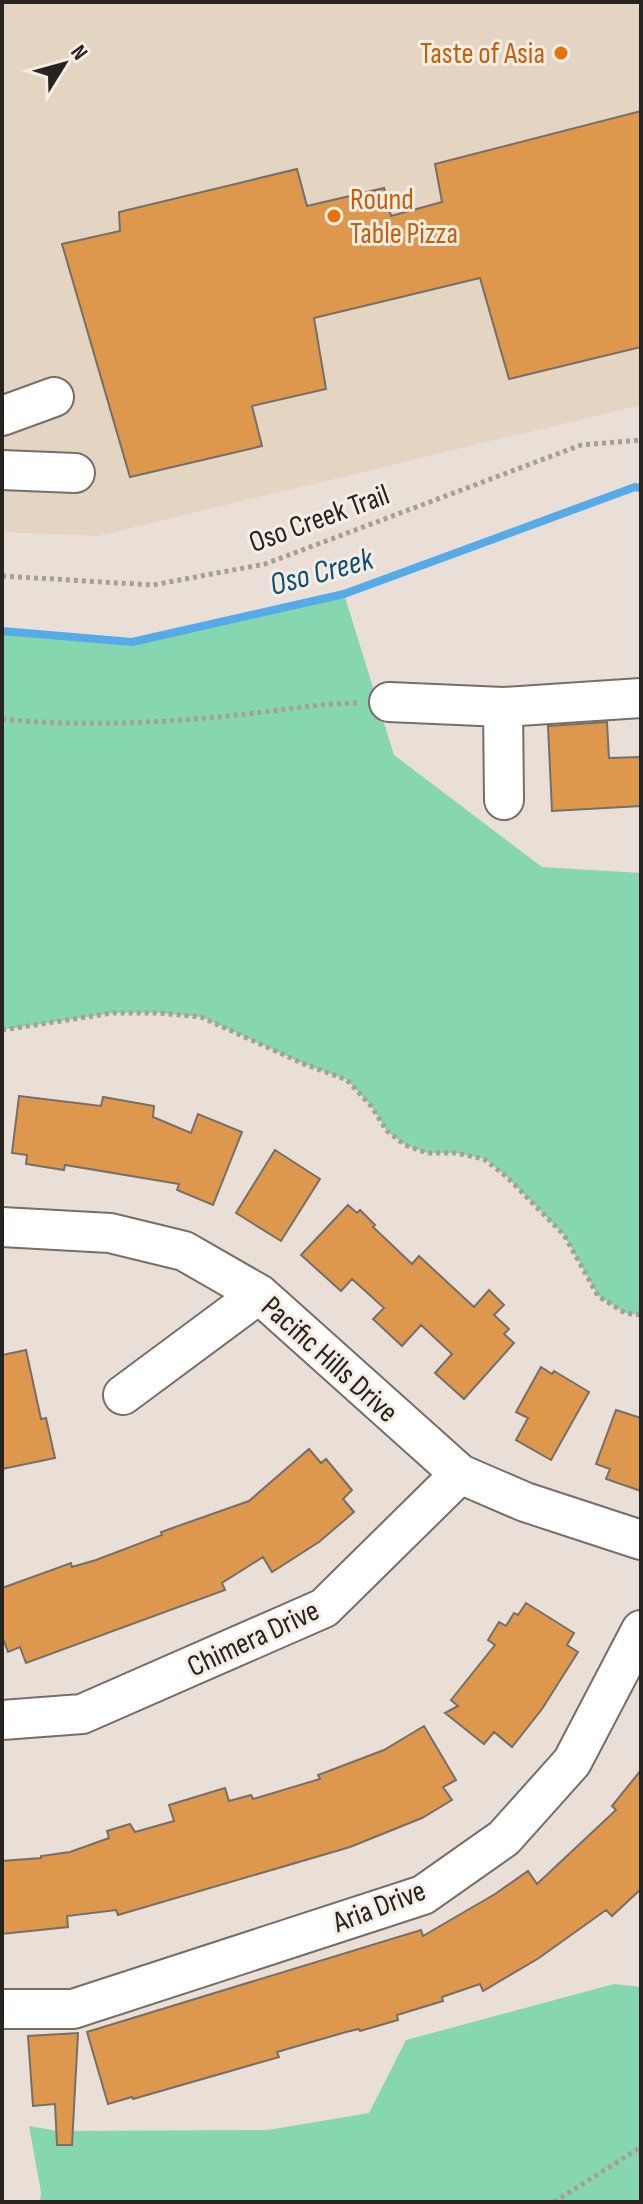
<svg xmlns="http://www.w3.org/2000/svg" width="643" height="2204" viewBox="0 0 643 2204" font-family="'Sofia Sans Condensed',sans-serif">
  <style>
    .commercial { fill: #e4d5c2 }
    .green { fill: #86d7af }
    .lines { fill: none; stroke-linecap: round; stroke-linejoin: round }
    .stream { stroke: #54abe7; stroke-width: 8 }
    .building { fill: #dd984e; stroke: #776e67; stroke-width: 2 }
    .minor-casing { stroke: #766e67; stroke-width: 42 }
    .path { stroke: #a69f98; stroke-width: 5; stroke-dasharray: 4 4; stroke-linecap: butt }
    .minor { stroke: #fff; stroke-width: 38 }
    .food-dot { fill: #e8710a; stroke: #f6ede4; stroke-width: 3 }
    .labels { text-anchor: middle; stroke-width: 6; stroke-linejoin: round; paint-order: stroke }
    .food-label { font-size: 30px; fill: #c56008; stroke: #f6ede4; text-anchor: end }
    .street-label { font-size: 30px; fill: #272420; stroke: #f6ede4 }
    .water-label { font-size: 32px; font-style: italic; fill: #0b4f77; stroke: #f6ede4 }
  </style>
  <rect width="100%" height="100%" fill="#e9dfd7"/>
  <path class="commercial" d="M 2,2 L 641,2 L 641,405 L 97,536 L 2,532 Z"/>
  <path class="green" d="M 344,594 L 394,755 L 542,867 L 641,873 L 641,1315 L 625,1313 L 598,1296 L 564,1235 L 507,1177 L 485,1159 L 455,1153 L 427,1153 L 405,1145 L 387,1131 L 371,1106 L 347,1080 L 304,1064 L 201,1017 L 159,1013 L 113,1013 L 2,1030 L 2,631 L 132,642 Z
    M 614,1984 L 641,1987 L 641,2202 L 40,2202 L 41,2192 L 29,2126 L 58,2131 L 268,2130 L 369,2113 L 406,2040 Z"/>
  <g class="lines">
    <path class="stream" d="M 2,631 L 132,642 L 344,594 L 635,487 L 641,488"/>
  </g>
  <path class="building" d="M 641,111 L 641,347 L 509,379 L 480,278 L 314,318 L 326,389 L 252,406 L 262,446 L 130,477 L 62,244 L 120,231 L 119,212 L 297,169 L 307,206 L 384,188 L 391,216 L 442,202 L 435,164 Z
    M 607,722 L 609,758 L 641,757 L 641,806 L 552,811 L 548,726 Z
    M 19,1096 L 101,1106 L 103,1097 L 154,1106 L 153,1117 L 191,1133 L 198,1114 L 242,1132 L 213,1205 L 177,1190 L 179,1184 L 65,1165 L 64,1170 L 26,1164 L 27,1155 L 12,1153 Z
    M 275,1150 L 320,1179 L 281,1241 L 236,1213 Z
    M 348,1205 L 357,1213 L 360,1210 L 375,1225 L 373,1227 L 412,1264 L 419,1256 L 474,1307 L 489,1290 L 504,1305 L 494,1315 L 509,1329 L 504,1334 L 514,1343 L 464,1399 L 435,1373 L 452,1354 L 421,1325 L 402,1346 L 373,1319 L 384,1308 L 352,1279 L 341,1291 L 301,1255 Z
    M 26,1350 L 41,1419 L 46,1418 L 55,1458 L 2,1469 L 2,1355 Z
    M 541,1367 L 552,1374 L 554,1371 L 589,1392 L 551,1460 L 516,1440 L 528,1418 L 516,1412 Z
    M 616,1410 L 641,1418 L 641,1491 L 606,1479 L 610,1469 L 596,1464 Z
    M 309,1449 L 321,1463 L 326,1459 L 352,1490 L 343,1499 L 354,1512 L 319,1542 L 272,1572 L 263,1557 L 222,1583 L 225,1590 L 26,1663 L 20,1647 L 8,1652 L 2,1636 L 2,1588 L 71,1563 L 72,1567 L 96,1560 L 162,1535 L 161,1532 L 249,1501 Z
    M 526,1603 L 574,1633 L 567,1645 L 578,1652 L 542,1709 L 512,1747 L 494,1732 L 484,1744 L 445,1713 L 458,1706 L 451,1700 L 495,1645 L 488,1640 L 499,1622 L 506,1626 L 514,1613 L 518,1615 Z
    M 424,1726 L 456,1780 L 443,1787 L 452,1800 L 422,1818 L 350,1847 L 118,1915 L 116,1910 L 67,1916 L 68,1927 L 2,1934 L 2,1861 L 41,1858 L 41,1856 L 70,1852 L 109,1838 L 107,1831 L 130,1824 L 135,1832 L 174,1821 L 169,1805 L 225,1788 L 229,1801 L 251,1795 L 253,1799 L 320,1779 L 318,1775 L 384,1750 Z
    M 641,1770 L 641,1889 L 612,1916 L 606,1910 L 539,1958 L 483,1991 L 480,1984 L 442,1997 L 443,2001 L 397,2015 L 398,2020 L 360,2031 L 359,2029 L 346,2032 L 277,2052 L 279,2057 L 133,2099 L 132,2097 L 108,2104 L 87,2032 L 421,1930 L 423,1936 L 495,1894 L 528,1871 L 537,1884 L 616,1810 L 612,1806 Z
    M 78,2033 L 72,2145 L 57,2145 L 55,2104 L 33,2106 L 28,2036 Z"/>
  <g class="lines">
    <g class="minor-casing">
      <path id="minor" d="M 2,416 L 54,397
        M 2,470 L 75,473
        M 389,702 L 503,707 L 641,698
        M 503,707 L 504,800
        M 2,1227 L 110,1233 L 184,1251 L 259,1294 L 460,1474 L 525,1502 L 641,1540
        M 123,1395 L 259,1294
        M 2,1720 L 82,1714 L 324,1608 L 460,1474
        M 2,2009 L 73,2009 L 423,1895 L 504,1838 L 572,1762 L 641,1630"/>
    </g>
    <path class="path" d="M 2,576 L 153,585 L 265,564 L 581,445 L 641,440
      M 2,719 C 77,727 162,723 237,715 C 278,711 319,703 360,703
      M 2,1030 L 113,1013 L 159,1013 L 201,1017 L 304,1064 L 347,1080 L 371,1106 L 387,1131 L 405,1145 L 427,1153 L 455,1153 L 484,1159 L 507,1177 L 564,1235 L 598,1296 L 625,1313 L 641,1315
      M 554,2202 L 641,2147"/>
    <use href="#minor" class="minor"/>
  </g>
  <g class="food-dot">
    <circle cx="561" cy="53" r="8"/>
    <circle cx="334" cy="216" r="8"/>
  </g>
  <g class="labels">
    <g class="food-label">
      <text x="545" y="63">Taste of Asia</text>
      <text x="350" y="209" text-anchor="start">Round<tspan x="350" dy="34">Table Pizza</tspan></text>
    </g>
    <g class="street-label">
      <text transform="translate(319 518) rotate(-20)" y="10">Oso Creek Trail</text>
      <text transform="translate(330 1359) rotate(42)" y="10">Pacific Hills Drive</text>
      <text transform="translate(253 1638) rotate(-25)" y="10">Chimera Drive</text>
      <text transform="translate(379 1906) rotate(-21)" y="10">Aria Drive</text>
    </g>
    <g class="water-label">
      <text transform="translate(321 571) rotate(-15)" y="11">Oso Creek</text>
    </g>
  </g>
  <rect width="643" height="2204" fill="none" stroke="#272420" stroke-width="8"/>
  <g transform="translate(64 64) rotate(53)" stroke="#f6ede4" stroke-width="6" paint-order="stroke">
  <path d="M0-6L14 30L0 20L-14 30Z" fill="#272420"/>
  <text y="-12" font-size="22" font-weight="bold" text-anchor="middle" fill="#272420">N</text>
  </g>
</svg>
